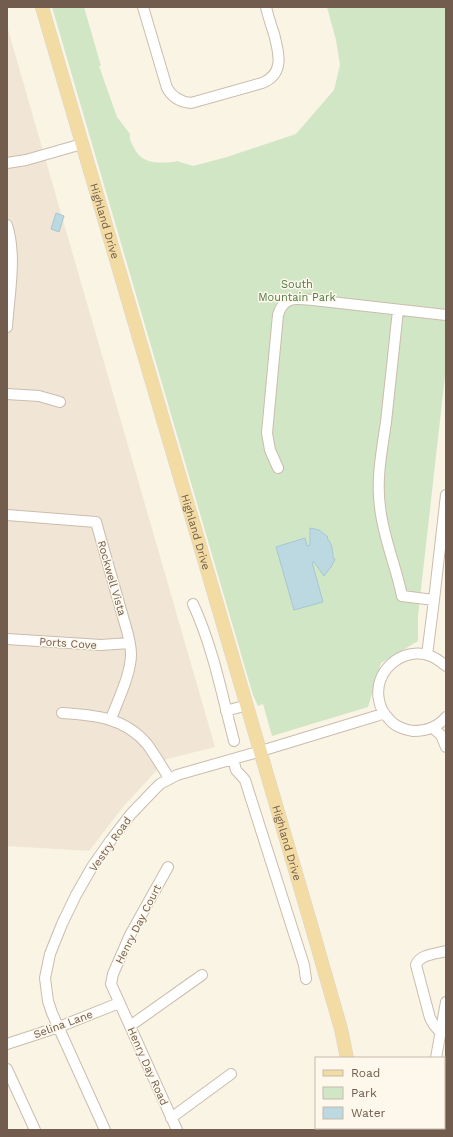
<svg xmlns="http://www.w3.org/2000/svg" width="453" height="1137" viewBox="0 0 453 1137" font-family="'Work Sans',sans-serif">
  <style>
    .residential { fill: #f1e6d5 }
    .green { fill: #d0e6c5 }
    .water { fill: #bcd9e2; stroke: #a3c8d3 }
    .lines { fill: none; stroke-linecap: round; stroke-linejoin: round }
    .minor-casing { stroke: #cbbcad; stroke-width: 12 }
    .major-casing { stroke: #dad5d1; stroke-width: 14 }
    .minor { stroke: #fff; stroke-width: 10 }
    .major { stroke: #f3dca3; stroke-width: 13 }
    .labels { text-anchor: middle; stroke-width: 3; stroke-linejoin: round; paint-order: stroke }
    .street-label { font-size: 11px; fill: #715c4d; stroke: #fdf8eb }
    .park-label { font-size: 11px; fill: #547b49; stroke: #fdf8eb }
  </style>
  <rect width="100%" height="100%" fill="#faf4e5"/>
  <path class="residential" d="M 7,26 L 215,747 L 167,759 L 123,807 L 89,851 L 7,846 Z"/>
  <path class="green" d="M 52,7 L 84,7 L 101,66 L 99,66 L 117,117 L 130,134 C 129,139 131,142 133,146 C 142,165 157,163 174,162 L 177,161 L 193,166 L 227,157 L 296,134 L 334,90 L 340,65 L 336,40 L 327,7 L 446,7 L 446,367 L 418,616 L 418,641 L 381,663 L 368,707 L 272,736 L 263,704 L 258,706 L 253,695 Z"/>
  <path class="water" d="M 56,213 L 64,216 L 59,232 L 51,229 Z
    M 310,528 L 319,530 L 328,537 L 327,538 C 332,544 333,550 333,558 L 335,559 L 331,567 L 324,576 L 314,562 L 312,562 L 323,602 L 294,610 L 276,547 L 305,538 L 307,546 L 310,545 Z"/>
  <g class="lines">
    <g class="minor-casing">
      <path id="minor" d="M 143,7 L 167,88 C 172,97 181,102 191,103 L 262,83 C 285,74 279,53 274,34 C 271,25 268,16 266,7
        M 7,163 L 26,160 L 82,144
        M 7,225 C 17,257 9,294 7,327
        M 398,310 L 386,422 C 382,450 376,479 380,507 C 383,537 396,566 402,596 L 434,600
        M 7,394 L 39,396 L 60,402
        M 278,468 L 270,450 L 267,433 L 278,315 C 284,295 296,299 313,300 L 446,315
        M 7,515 L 96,522 L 125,624 C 128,634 131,644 131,654 C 131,674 118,700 111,719
        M 193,604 C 213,647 222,695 234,741
        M 7,639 L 101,645 L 129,643
        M 427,655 L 434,600 L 446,495
        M 446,666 C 440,661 435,657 428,655 C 400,647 373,673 379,700 C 380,707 384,714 389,719 C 394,726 405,730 413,731 C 426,731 438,727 446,717
        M 226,711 L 247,705
        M 62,713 C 94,715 124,717 147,744 C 155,755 162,767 169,778
        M 433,728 L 441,735 L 446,747
        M 233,759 L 236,770 L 245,780 L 304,965 L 306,979
        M 168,867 L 130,935 L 113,974 L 111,984 L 177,1130
        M 130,1026 L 202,975
        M 440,1032 L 434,1025 L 430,1018 L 416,965 C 420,954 436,954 446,951
        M 7,1044 L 59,1027 L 119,1003
        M 436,1058 L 446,1002
        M 7,1069 L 35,1130
        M 171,1118 L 231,1074
        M 105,1130 L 52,1013 L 48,1001 L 45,978 L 50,954 L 62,924 L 76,895 L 92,867 L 111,840 L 131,814 L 153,791 L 160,784 L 177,775 L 261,751 L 376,716 L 384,713
        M 423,1130 L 423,1128"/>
    </g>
    <g class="major-casing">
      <g id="major">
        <path id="s1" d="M 42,7 L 310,921 L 341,1029 L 347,1058"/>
        <path d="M 352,1130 L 352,1128"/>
      </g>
    </g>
    <use href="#minor" class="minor"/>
    <use href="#major" class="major"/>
  </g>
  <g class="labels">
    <g class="street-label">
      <text dy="4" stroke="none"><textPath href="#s1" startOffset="223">Highland Drive</textPath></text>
      <text dy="4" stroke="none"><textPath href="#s1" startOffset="547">Highland Drive</textPath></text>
      <text transform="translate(112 578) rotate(74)" y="4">Rockwell Vista</text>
      <text transform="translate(68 643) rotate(4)" y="4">Ports Cove</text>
      <text dy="4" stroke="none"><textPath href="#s1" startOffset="871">Highland Drive</textPath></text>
      <text transform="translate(110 844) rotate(-55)" y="4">Vestry Road</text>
      <text transform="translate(138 924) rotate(-63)" y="4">Henry Day Court</text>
      <text transform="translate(63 1024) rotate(-20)" y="4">Selina Lane</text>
      <text transform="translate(148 1066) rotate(66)" y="4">Henry Day Road</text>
    </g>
    <g class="park-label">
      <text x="297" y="288">South<tspan x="297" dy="13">Mountain Park</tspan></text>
    </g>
  </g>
  <rect width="453" height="1137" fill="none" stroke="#715c4d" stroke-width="16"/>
  <rect x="315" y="1057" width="130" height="72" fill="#fdf8eb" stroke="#c5baac"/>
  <rect x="323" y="1070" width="20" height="6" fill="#f3dca3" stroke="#c5baac"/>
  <text x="351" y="1077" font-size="12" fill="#715c4d">Road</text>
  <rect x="323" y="1087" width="20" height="12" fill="#d0e6c5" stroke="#c5baac"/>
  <text x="351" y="1097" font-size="12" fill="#715c4d">Park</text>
  <rect x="323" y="1107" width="20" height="12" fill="#bcd9e2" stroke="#c5baac"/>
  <text x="351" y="1117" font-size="12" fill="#715c4d">Water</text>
</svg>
